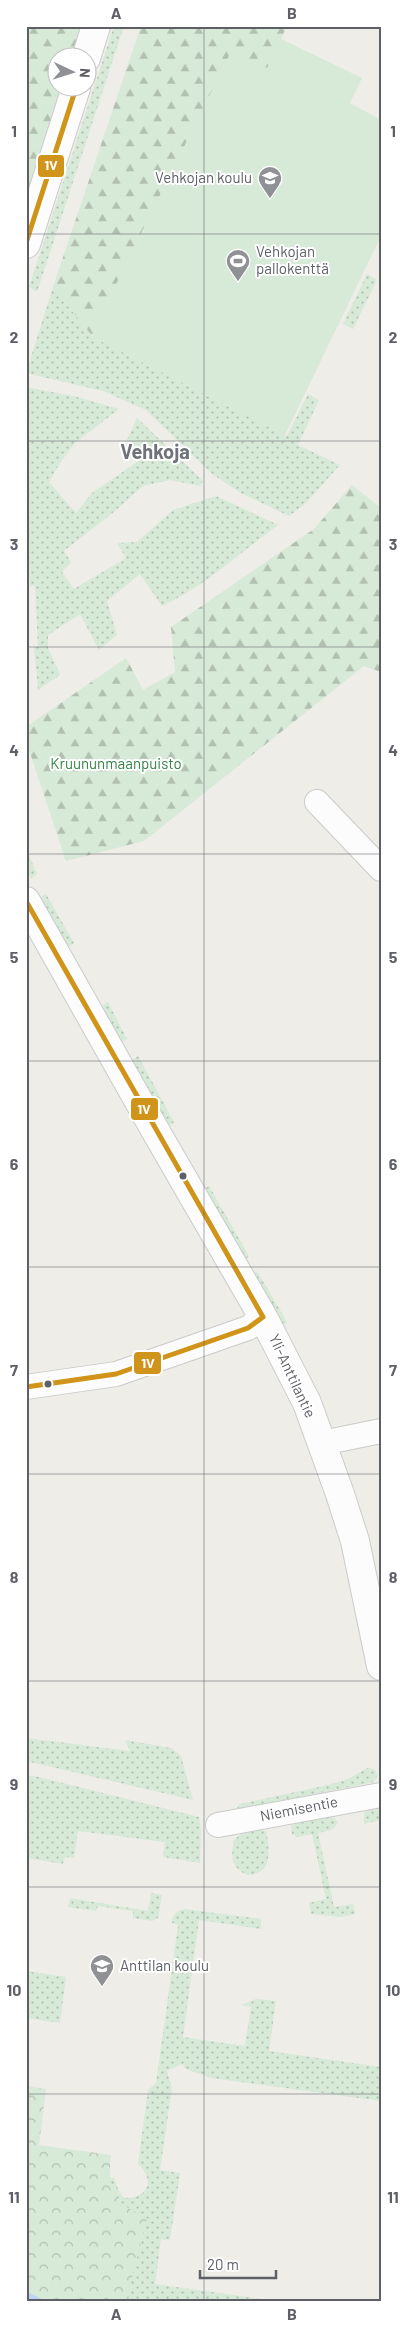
<svg xmlns="http://www.w3.org/2000/svg" width="407" height="2328" viewBox="0 0 407 2328" font-family="Barlow,sans-serif">
  <style>
    .grass { fill: url(#grass-dots) }
    .forest { fill: url(#forest-firs) }
    .park { fill: url(#park-crowns) }
    .pitch { fill: #d7e9d7 }
    .lines { fill: none; stroke-linecap: round; stroke-linejoin: round }
    .stream { stroke: #bed5f7; stroke-width: 8 }
    .street-casing { stroke: #cacbca; stroke-width: 26 }
    .secondary-casing { stroke: #cbcbcb; stroke-width: 30 }
    .street { stroke: #fcfcfc; stroke-width: 24 }
    .secondary { stroke: #fcfcfc; stroke-width: 28 }
    .bus-1-casing { stroke: #fff; stroke-width: 9 }
    .bus-1 { stroke: #d1941a; stroke-width: 5 }
    .grid { fill: none; stroke: #5e6066; stroke-width: 1; stroke-opacity: 0.55 }
    .bus-dot { fill: #5e6066; stroke: #fff; stroke-width: 2 }
    .labels { text-anchor: middle; stroke-width: 4; stroke-linejoin: round; paint-order: stroke }
    .poi-label { font-size: 15px; fill: #5e6066; stroke: #fff; text-anchor: start }
    .park-label { font-size: 15px; fill: #378447; stroke: #fff }
    .street-label { font-size: 15px; fill: #5e6066; stroke: #fff }
    .district-label { font-size: 20px; font-weight: bold; fill: #6f7278; stroke: #fff }
    .line-badge { stroke: #fff; stroke-width: 2 }
    .badge-label { font-size: 14px; text-anchor: middle; font-weight: bold; fill: #fff }
    .neatline { fill: none; stroke: #5e6066; stroke-width: 2 }
    .grid-label { font-size: 16px; text-anchor: middle; font-weight: bold; fill: #5e6066 }
  </style>
  <defs>
    <pattern id="grass-dots" width="8" height="8" patternUnits="userSpaceOnUse" patternTransform="scale(1.25)"><rect width="8" height="8" fill="#d7e9d7"/><path d="M2 2h.1M6 6h.1" fill="none" stroke="#b2c0b2" stroke-width="1.8" stroke-linecap="round"/></pattern>
    <pattern id="forest-firs" width="22" height="20" patternUnits="userSpaceOnUse" patternTransform="scale(1.25)"><rect width="22" height="20" fill="#d7e9d7"/><path d="M5 1l3.5 6h-7zM16 11l3.5 6h-7z" fill="#b2c0b2"/></pattern>
    <pattern id="park-crowns" width="20" height="18" patternUnits="userSpaceOnUse" patternTransform="scale(1.25)"><rect width="20" height="18" fill="#d7e9d7"/><path d="M2 6a3 3 0 1 1 6 0M12 15a3 3 0 1 1 6 0" fill="none" stroke="#b2c0b2"/></pattern>
  </defs>
  <rect width="100%" height="100%" fill="#eeede8"/>
  <path class="grass" d="M 114,26 L 124,26 L 37,292 L 29,287 Z
    M 367,274 L 377,280 L 353,329 L 343,324 Z
    M 53,287 L 93,337 L 287,436 L 308,394 L 319,400 L 298,445 L 340,465 L 305,504 L 289,516 L 241,493 L 212,474 L 146,410 L 103,391 L 26,373 Z
    M 26,387 L 77,397 L 119,409 L 75,443 L 60,463 L 49,482 L 76,513 L 92,493 L 140,460 L 127,440 L 137,418 L 203,481 L 200,486 L 170,480 L 143,486 L 115,511 L 64,551 L 71,562 L 62,572 L 74,589 L 126,558 L 117,543 L 137,542 L 173,510 L 216,496 L 278,525 C 241,552 204,587 162,606 L 140,574 L 107,601 L 117,635 L 99,650 L 80,614 L 48,635 L 48,648 L 60,675 L 38,690 L 34,647 L 38,647 L 35,586 L 30,586 L 28,551 L 26,550 Z
    M 26,848 L 37,874 L 31,879 L 26,868 Z
    M 46,894 L 74,943 L 68,947 L 40,897 Z
    M 108,1002 L 127,1039 L 122,1042 L 102,1006 Z
    M 138,1056 L 174,1122 L 169,1126 L 132,1060 Z
    M 209,1186 L 249,1256 L 246,1259 L 204,1189 Z
    M 257,1271 L 287,1322 L 282,1326 L 253,1274 Z
    M 26,1738 L 130,1751 L 125,1740 L 171,1748 L 181,1756 L 193,1800 L 26,1761 Z
    M 367,1768 L 374,1769 L 378,1775 L 374,1782 L 241,1809 L 237,1808 L 240,1804 L 328,1785 L 348,1779 Z
    M 26,1776 L 35,1776 L 199,1817 L 201,1831 L 200,1863 L 163,1857 L 165,1842 L 78,1831 L 74,1858 L 65,1857 L 63,1864 L 26,1858 Z
    M 372,1807 L 381,1807 L 381,1820 L 364,1824 L 364,1812 Z
    M 328,1816 L 335,1818 L 338,1822 C 334,1831 327,1831 318,1833 L 334,1907 L 353,1904 L 355,1914 L 341,1917 L 311,1914 L 309,1903 L 326,1899 L 312,1834 L 297,1837 L 292,1834 L 291,1827 L 293,1823 Z
    M 257,1830 L 266,1831 C 270,1848 273,1876 247,1875 C 230,1867 231,1856 234,1840 L 241,1834 Z
    M 151,1893 L 162,1895 L 158,1918 L 152,1921 L 133,1918 L 133,1911 L 98,1906 L 96,1911 L 68,1907 L 70,1898 L 148,1911 Z
    M 184,1909 L 261,1919 L 261,1929 L 199,1920 L 183,2037 L 245,2046 L 251,2007 L 241,2005 L 256,1999 L 276,2001 L 269,2051 L 381,2067 L 381,2101 L 211,2078 L 186,2069 L 182,2064 L 167,2071 L 172,2088 L 160,2170 L 180,2173 L 170,2240 L 161,2239 L 155,2284 L 283,2302 L 26,2302 L 125,2207 L 115,2196 L 108,2177 L 114,2178 L 119,2191 L 124,2198 C 148,2199 156,2180 138,2164 L 148,2090 L 156,2083 L 178,1925 L 172,1923 C 173,1914 175,1912 184,1909 Z
    M 26,1971 L 66,1977 L 60,2023 L 26,2018 Z"/>
  <path class="forest" d="M 26,26 L 81,26 L 71,57 L 58,58 L 58,88 L 62,88 L 26,201 Z
    M 141,26 L 287,26 L 267,69 L 232,50 L 94,329 L 93,337 L 53,287 Z
    M 352,485 L 381,508 L 381,672 L 364,666 L 144,841 L 66,861 L 26,741 L 26,727 L 126,658 L 143,690 L 175,672 L 171,627 L 314,529 Z"/>
  <path class="park" d="M 26,2086 L 46,2089 L 39,2145 L 111,2155 C 107,2192 113,2202 147,2218 L 126,2302 L 26,2302 Z"/>
  <path class="pitch" d="M 281,39 L 362,78 L 350,103 L 381,120 L 381,236 L 285,435 L 93,337 L 94,329 L 232,50 L 267,68 Z"/>
  <g class="lines">
    <path class="stream" d="M 26,2296 L 39,2302"/>
    <g class="street-casing">
      <path id="street" d="M 317,802 L 381,869
        M 26,1387 L 116,1374 L 248,1328 L 263,1317
        M 322,1443 L 381,1431
        M 218,1825 L 381,1795"/>
    </g>
    <g class="secondary-casing">
      <path id="secondary" d="M 86,58 L 96,26
        M 26,244 L 76,88
        M 26,901 L 155,1130 L 263,1317 L 307,1403 L 340,1494 L 355,1541 L 381,1666"/>
    </g>
    <use href="#street" class="street"/>
    <use href="#secondary" class="secondary"/>
    <g class="bus-1-casing">
      <path id="bus-1" d="M 26,243 L 76,88
        M 26,901 L 263,1317
        M 26,1387 L 116,1374 L 248,1328 L 263,1317"/>
    </g>
    <use href="#bus-1" class="bus-1"/>
  </g>
  <path class="grid" d="M 204,26 L 204,2302M 26,234 L 381,234M 26,441 L 381,441M 26,647 L 381,647M 26,854 L 381,854M 26,1061 L 381,1061M 26,1267 L 381,1267M 26,1474 L 381,1474M 26,1681 L 381,1681M 26,1887 L 381,1887M 26,2094 L 381,2094"/>
  <defs>
    <g id="school-pin" transform="scale(1.25)"><path d="M0 17L-7.5 6A9.5 9.5 0 1 1 7.5 6Z" fill="#909194" stroke="#fff"/><path d="M0-5L7-2L0 1L-7-2ZM-4 1L0 2.5L4 1V4Q0 6-4 4Z" fill="#fff"/></g>
    <g id="stadium-pin" transform="scale(1.25)"><path d="M0 17L-7.5 6A9.5 9.5 0 1 1 7.5 6Z" fill="#909194" stroke="#fff"/><path d="M0-5a6.5 5 0 1 0 0 10a6.5 5 0 1 0 0-10ZM-3.5-1.8h7v3.6h-7Z" fill="#fff"/></g>
  </defs>
  <g fill-rule="evenodd">
    <use href="#school-pin" x="270" y="178"/>
    <use href="#stadium-pin" x="238" y="261"/>
    <use href="#school-pin" x="102" y="1966"/>
  </g>
  <g class="bus-dot">
    <circle cx="183" cy="1176" r="4.5"/>
    <circle cx="48" cy="1384" r="4.5"/>
  </g>
  <g class="labels">
    <g class="poi-label">
      <text x="252" y="183" text-anchor="end">Vehkojan koulu</text>
      <text x="256" y="257">Vehkojan<tspan x="256" dy="17">pallokenttä</tspan></text>
      <text x="120" y="1971">Anttilan koulu</text>
    </g>
    <g class="park-label">
      <text x="116" y="769">Kruununmaanpuisto</text>
    </g>
    <g class="street-label">
      <text transform="translate(292 1376) rotate(65)" y="5">Yli-Anttilantie</text>
      <text transform="translate(299 1809) rotate(-11)" y="5">Niemisentie</text>
    </g>
    <g class="district-label">
      <text x="155" y="459">Vehkoja</text>
    </g>
  </g>
  <g class="line-badge">
    <rect x="37" y="154" width="28" height="24" rx="5" fill="#d1941a"/>
    <rect x="130" y="1097" width="29" height="24" rx="5" fill="#d1941a"/>
    <rect x="133" y="1351" width="29" height="24" rx="5" fill="#d1941a"/>
  </g>
  <g class="badge-label">
    <text x="51" y="170">1V</text>
    <text x="144" y="1114">1V</text>
    <text x="148" y="1368">1V</text>
  </g>
  <rect width="407" height="2328" fill="none" stroke="#ffffff" stroke-width="55"/>
  <g transform="translate(72 72) rotate(94)"><circle r="24" fill="#ffffff" stroke="#bfbfc2"/>
  <path d="M0-4L9 19L0 12L-9 19Z" fill="#909194"/>
  <text y="-8" font-size="14" font-weight="bold" text-anchor="middle" fill="#5e6066">N</text>
  </g>
  <path d="M200 2270v8h76v-8" fill="none" stroke="#5e6066" stroke-width="2.5"/>
  <text x="207" y="2270" font-size="15" fill="#5e6066" stroke="#ffffff" stroke-width="4" paint-order="stroke">20 m</text>
  <rect x="28" y="28" width="352" height="2272" class="neatline"/>
  <g class="grid-label">
    <text x="116" y="19">A</text>
    <text x="292" y="19">B</text>
    <text x="14" y="137">1</text>
    <text x="393" y="137">1</text>
    <text x="14" y="343">2</text>
    <text x="393" y="343">2</text>
    <text x="14" y="550">3</text>
    <text x="393" y="550">3</text>
    <text x="14" y="756">4</text>
    <text x="393" y="756">4</text>
    <text x="14" y="963">5</text>
    <text x="393" y="963">5</text>
    <text x="14" y="1170">6</text>
    <text x="393" y="1170">6</text>
    <text x="14" y="1376">7</text>
    <text x="393" y="1376">7</text>
    <text x="14" y="1583">8</text>
    <text x="393" y="1583">8</text>
    <text x="14" y="1790">9</text>
    <text x="393" y="1790">9</text>
    <text x="14" y="1996">10</text>
    <text x="393" y="1996">10</text>
    <text x="14" y="2203">11</text>
    <text x="393" y="2203">11</text>
    <text x="116" y="2320">A</text>
    <text x="292" y="2320">B</text>
  </g>
</svg>
